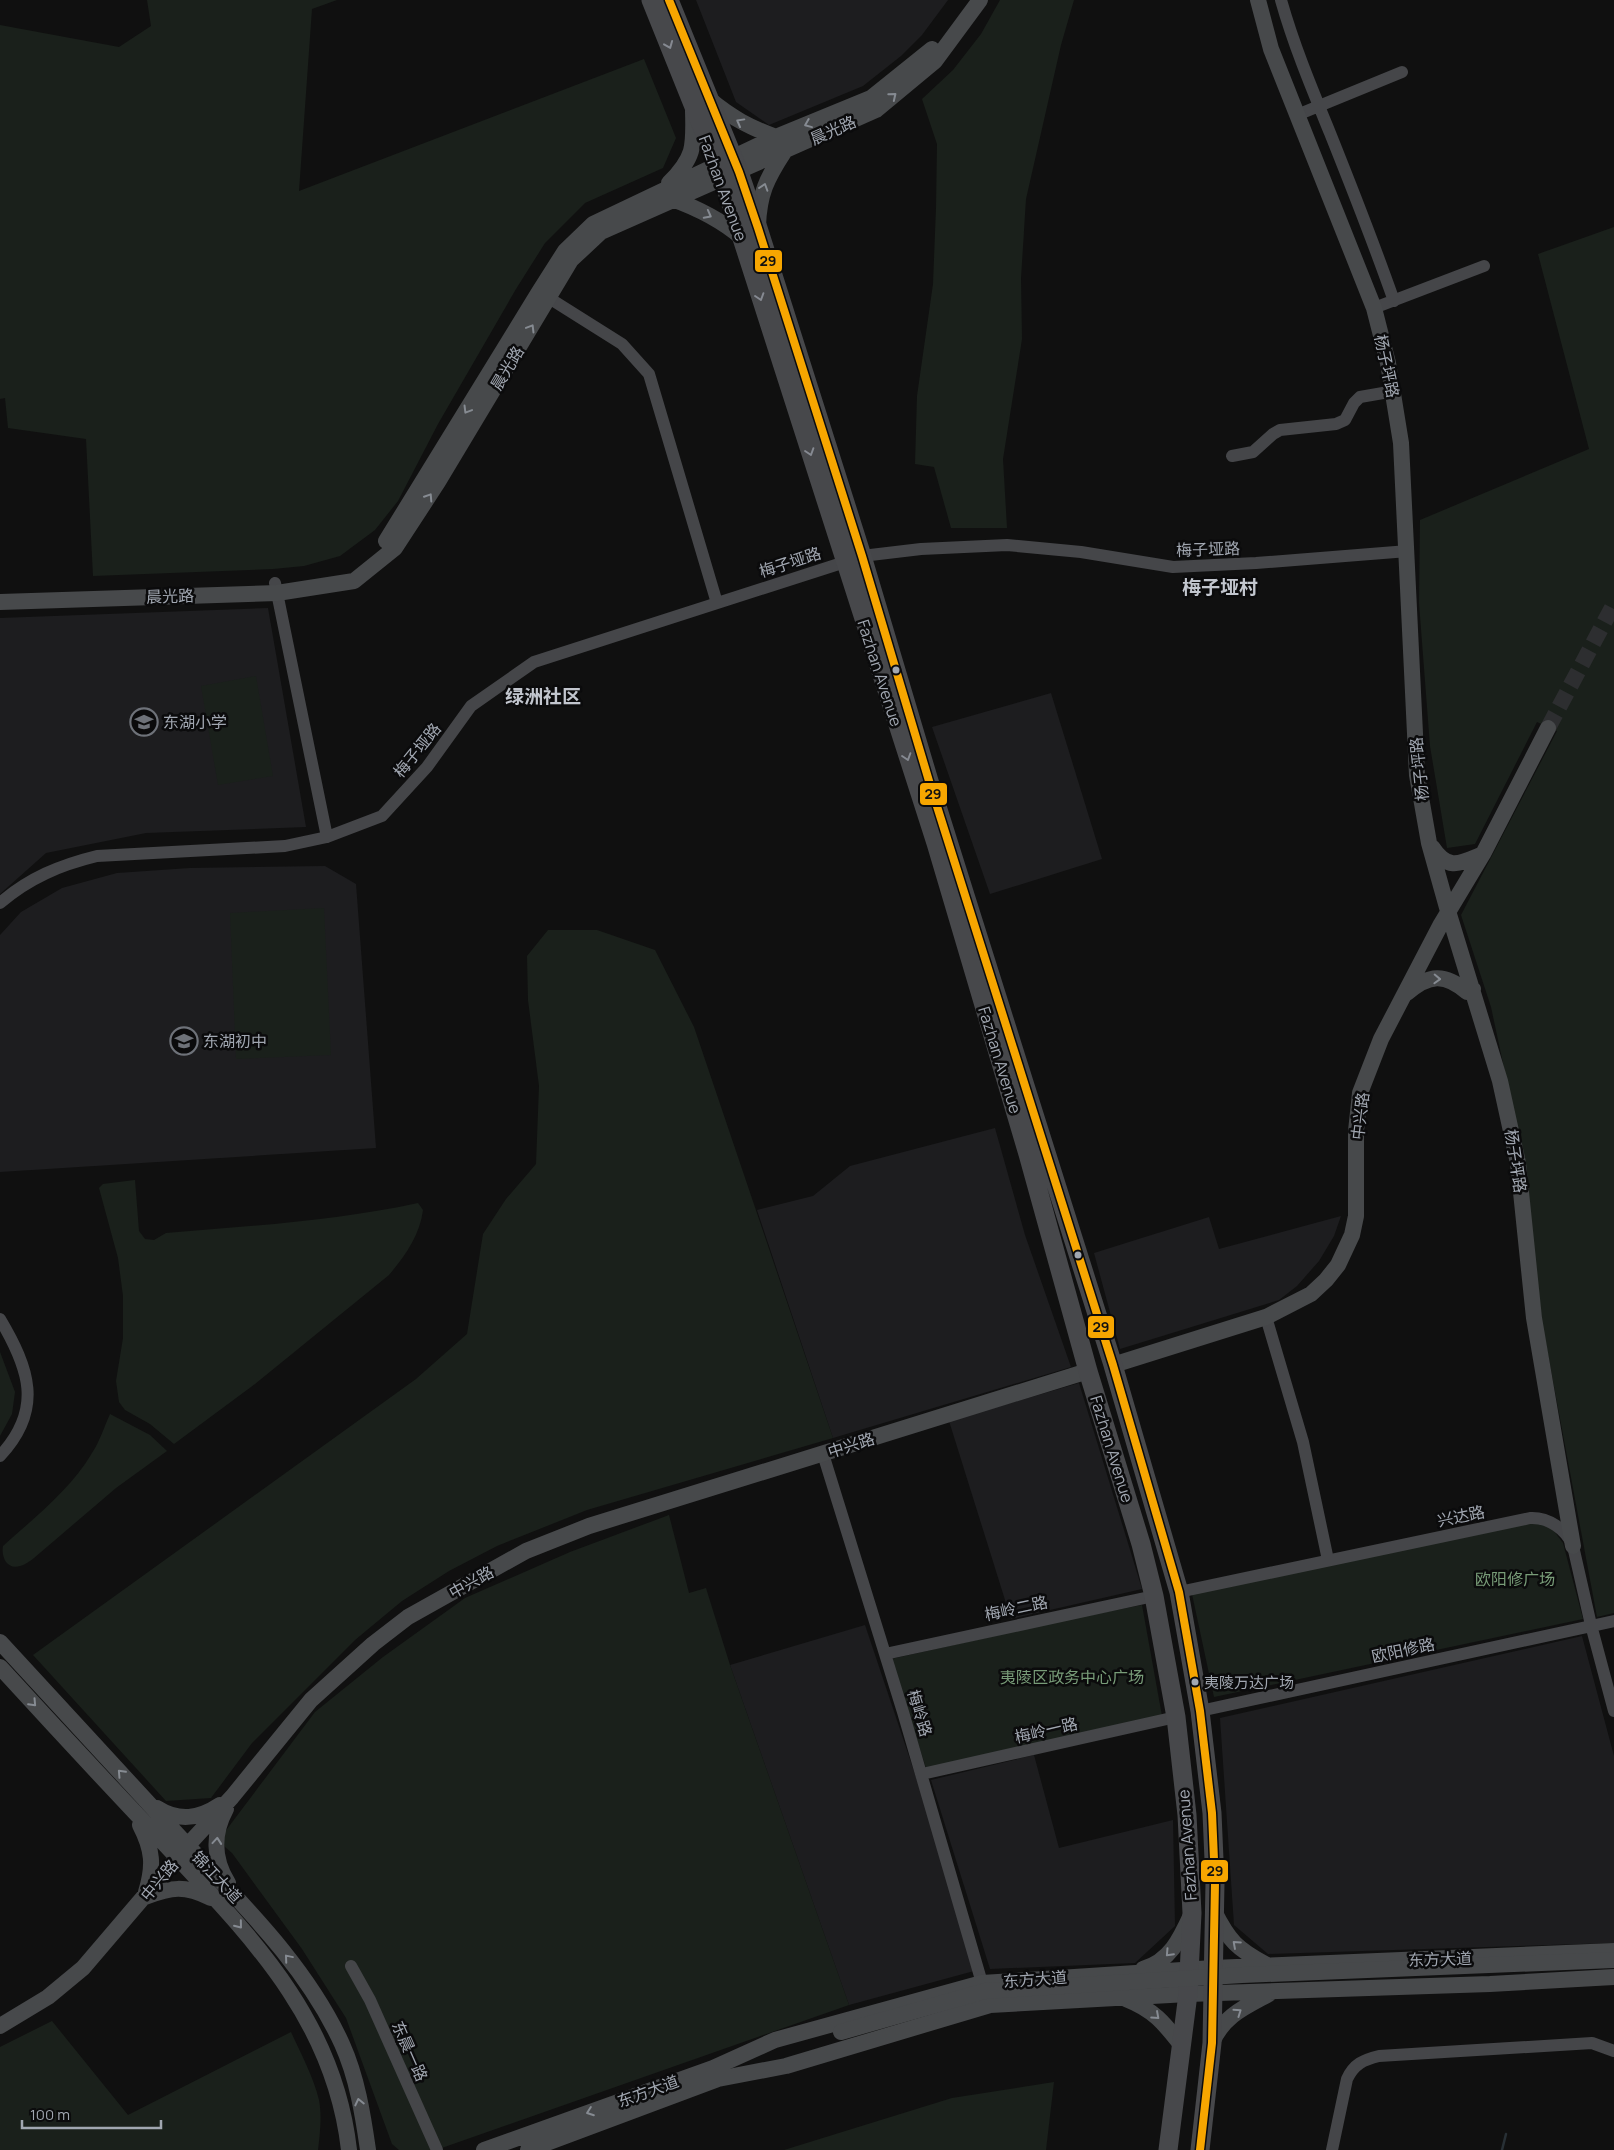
<svg xmlns="http://www.w3.org/2000/svg" width="1614" height="2150" viewBox="0 0 1614 2150" font-family="Manrope,'Noto Sans SC',sans-serif">
  <style>
    .built { fill: #1d1d1f }
    .green { fill: #1a201b }
    .lines { fill: none; stroke-linecap: round; stroke-linejoin: round }
    .stream { stroke: #283035; stroke-width: 2.5 }
    .major-tunnel { stroke: #2d2e30; stroke-width: 16; stroke-dasharray: 16 8; stroke-linecap: butt }
    .minor { stroke: #454649; stroke-width: 12 }
    .major { stroke: #47494b; stroke-width: 16 }
    .highway { stroke: #47484b; stroke-width: 19 }
    .major-bridge { stroke: #47494b; stroke-width: 16 }
    .bus-1-casing { stroke: #0b0b0c; stroke-width: 11 }
    .bus-1 { stroke: #f7a600; stroke-width: 8 }
    .oneway { stroke: #868a92 }
    .oneway2 { stroke: #868b92 }
    .bus-dot { fill: #a1a7b1; stroke: #0b0b0c; stroke-width: 2 }
    .labels { text-anchor: middle; stroke-width: 5; stroke-linejoin: round; paint-order: stroke }
    .bus-label { font-size: 15px; fill: #a1a7b1; stroke: #0b0b0c; text-anchor: start }
    .street-label { font-size: 16px; fill: #a1a7b1; stroke: #0b0b0c }
    .poi-label { font-size: 16px; fill: #a1a7b1; stroke: #0b0b0c; text-anchor: start }
    .park-label { font-size: 16px; fill: #789c78; stroke: #0b0b0c }
    .quarter-label { font-size: 19px; font-weight: bold; fill: #c2c6ce; stroke: #0b0b0c }
    .line-badge { stroke: #0b0b0c; stroke-width: 2 }
    .pale-badge-label { font-size: 14px; text-anchor: middle; font-weight: bold; fill: #111 }
  </style>
  <rect width="100%" height="100%" fill="#101010"/>
  <path class="built" d="M 696,0 L 948,0 L 922,35 L 901,56 L 863,86 L 769,125 L 736,102 Z
    M 268,608 L 306,827 L 146,833 L 46,853 L 0,894 L 0,618 Z
    M 1051,693 L 1102,859 L 990,894 L 932,727 Z
    M 325,866 L 356,884 L 376,1148 L 0,1172 L 0,935 L 21,912 L 62,888 L 117,873 L 190,868 Z
    M 995,1128 L 1025,1235 L 1071,1367 L 833,1438 L 757,1210 L 813,1196 L 850,1166 Z
    M 1341,1216 L 1334,1236 L 1319,1261 L 1297,1286 L 1279,1300 L 1120,1349 L 1094,1253 L 1209,1217 L 1219,1249 Z
    M 1079,1383 L 1142,1589 L 1011,1619 L 949,1421 Z
    M 865,1625 L 925,1804 L 974,1971 L 849,2005 L 730,1665 Z
    M 1582,1636 L 1614,1756 L 1614,1943 L 1268,1954 L 1234,1925 L 1220,1718 Z
    M 1034,1755 L 1059,1848 L 1173,1820 L 1175,1926 L 1135,1963 L 990,1969 L 931,1780 Z"/>
  <path class="green" d="M 147,0 L 337,0 L 312,9 L 299,191 L 644,59 L 676,138 L 663,168 L 585,203 L 545,243 L 516,289 L 438,424 L 398,501 L 375,530 L 340,556 L 304,566 L 273,569 L 93,576 L 86,439 L 8,428 L 5,398 L 0,399 L 0,25 L 119,47 L 151,26 Z
    M 1000,0 L 1074,0 L 1061,45 L 1026,199 L 1021,278 L 1022,339 L 1003,459 L 1007,528 L 951,528 L 934,467 L 915,464 L 917,396 L 933,284 L 936,208 L 937,144 L 922,99 L 953,70 L 981,34 Z
    M 1614,227 L 1614,1613 L 1597,1617 L 1542,1322 L 1524,1161 L 1491,1007 L 1461,915 L 1557,731 L 1537,722 L 1475,844 L 1447,848 L 1430,746 L 1419,603 L 1420,520 L 1589,449 L 1538,254 Z
    M 256,676 L 273,776 L 218,785 L 201,686 Z
    M 324,908 L 331,1055 L 236,1059 L 230,913 Z
    M 548,930 L 597,930 L 655,950 L 694,1027 L 833,1438 L 587,1510 L 497,1546 L 449,1571 L 402,1601 L 355,1640 L 252,1743 L 211,1798 L 166,1801 L 33,1655 L 416,1379 L 467,1334 L 483,1234 L 506,1199 L 536,1164 L 539,1086 L 528,1000 L 527,956 Z
    M 135,1180 L 139,1231 L 145,1239 L 154,1240 L 166,1233 C 250,1226 335,1221 418,1203 L 423,1210 C 420,1235 405,1256 389,1275 L 255,1384 L 174,1444 L 150,1424 L 125,1410 L 119,1402 L 116,1381 L 123,1338 L 123,1296 L 118,1258 L 99,1188 L 103,1184 Z
    M 0,1352 L 15,1392 L 12,1414 L 0,1436 Z
    M 110,1414 L 150,1435 L 167,1451 L 116,1488 L 34,1558 C 30,1561 25,1565 20,1566 C 7,1570 1,1557 3,1546 C 34,1518 71,1489 92,1453 C 100,1441 104,1427 110,1414 Z
    M 669,1515 L 689,1593 L 706,1588 L 730,1665 L 849,2005 L 436,2150 L 399,2150 L 392,2144 L 346,2018 L 302,1949 L 232,1853 L 218,1841 L 315,1712 L 383,1657 L 465,1598 L 570,1552 Z
    M 1532,1520 L 1551,1527 L 1563,1543 L 1583,1619 L 1214,1697 L 1192,1594 Z
    M 1142,1605 L 1162,1716 L 926,1768 L 891,1659 L 1075,1618 Z
    M 52,2021 L 128,2115 L 291,2032 C 301,2054 313,2076 319,2100 C 322,2116 320,2134 318,2150 L 0,2150 L 0,2047 Z
    M 1054,2082 L 1046,2150 L 784,2150 L 952,2098 Z"/>
  <g class="lines">
    <path class="stream" d="M 1502,2150 L 1506,2134"/>
    <path class="major-tunnel" d="M 1548,728 L 1614,604"/>
    <path class="minor" d="M 1281,0 C 1294,46 1312,89 1330,133 C 1352,188 1374,244 1394,301
      M 1297,115 L 1402,72
      M 541,293 L 622,344 L 649,374 L 717,603
      M 1374,308 L 1484,266
      M 1232,456 L 1253,452 L 1273,434 L 1280,430 L 1336,424 L 1345,420 L 1354,403 L 1360,397 L 1383,393
      M 862,556 L 921,549 L 1007,545 L 1081,552 L 1173,567 L 1256,563 L 1408,551
      M 275,583 L 327,837
      M 0,903 C 29,878 60,865 97,856 L 285,846 L 327,837 L 382,816 L 427,767 L 471,706 L 534,662 L 845,562
      M 1266,1317 L 1303,1442 L 1328,1560
      M 0,1319 C 29,1368 44,1409 0,1456
      M 823,1454 L 903,1712 L 982,1983
      M 1179,1592 L 1530,1518 C 1548,1517 1566,1529 1573,1546 L 1591,1625 L 1614,1711
      M 885,1654 L 1154,1596
      M 1200,1711 L 1614,1621
      M 922,1774 L 1176,1717
      M 351,1966 L 370,2000 L 437,2150
      M 1332,2150 L 1347,2079 C 1354,2064 1363,2060 1379,2056 L 1592,2043 L 1614,2051"/>
    <path class="major" d="M 1258,0 L 1271,49 L 1374,308 L 1388,363 L 1401,443 L 1417,775 L 1429,843 L 1448,911 L 1500,1081 L 1518,1163 L 1534,1318 L 1573,1546
      M 709,99 C 732,118 749,127 776,137
      M 669,183 C 695,157 694,146 693,111
      M 672,199 C 697,208 721,220 741,237
      M 758,226 C 759,194 767,178 784,152
      M 386,541 L 539,292 L 565,251 L 593,224 L 776,137 L 871,98 L 932,49
      M 0,602 L 277,593 L 354,581 L 395,548 L 438,482 L 571,260 L 601,232 L 876,110 L 935,61 L 980,0
      M 1432,847 C 1448,871 1459,864 1483,854
      M 1407,993 C 1429,974 1445,973 1467,992 L 1473,989
      M 1113,1365 L 1266,1317 L 1311,1294 L 1326,1280 L 1338,1265 L 1352,1235 L 1356,1216 L 1356,1131 L 1360,1093 L 1381,1039 L 1441,924 L 1483,854 L 1548,728
      M 0,1642 C 62,1710 125,1777 187,1845 C 244,1906 307,1967 342,2044 C 357,2077 363,2115 368,2150
      M 0,1667 C 53,1725 106,1782 160,1839 C 247,1933 334,2016 349,2150
      M 157,1808 C 179,1822 199,1819 220,1805
      M 226,1809 C 213,1833 213,1859 228,1883
      M 140,1825 C 153,1850 154,1866 146,1892
      M 145,1897 C 172,1887 184,1885 211,1898
      M 1214,1911 C 1229,1941 1237,1949 1267,1965
      M 1143,1969 C 1170,1961 1180,1939 1191,1915
      M 1126,1999 C 1154,2010 1164,2023 1182,2046
      M 0,2026 L 48,1997 L 83,1968 L 188,1845 L 232,1797 L 311,1700 L 373,1644 L 408,1617 L 526,1551 L 589,1526 L 1088,1371
      M 1212,2043 C 1223,2016 1245,2007 1269,1994
      M 484,2150 L 713,2068 L 775,2040 L 982,1983 L 1213,1968 L 1614,1951
      M 528,2150 L 718,2079 L 786,2066 L 990,2005 L 1188,1994 L 1490,1984 L 1614,1977"/>
    <path class="highway" d="M 651,0 L 723,179 L 936,843 L 1028,1154 L 1088,1371 L 1141,1544 L 1154,1596 L 1176,1717 L 1187,1815 L 1192,1913 L 1188,1994 L 1168,2150
      M 669,0 L 739,172 L 758,228 L 862,556 L 929,781 L 1113,1365 L 1179,1592 L 1200,1711 L 1212,1813 L 1215,1883 L 1212,2043 L 1200,2150"/>
    <path class="major-bridge" d="M 841,2032 L 985,1991 L 1242,1975 L 1614,1960"/>
    <g class="bus-1-casing">
      <path id="bus-1" d="M 669,0 L 739,172 L 758,228 L 862,556 L 929,781 L 1113,1365 L 1179,1592 L 1200,1711 L 1212,1813 L 1215,1883 L 1212,2043 L 1200,2150"/>
    </g>
    <use href="#bus-1" class="bus-1"/>
  </g>
  <defs><path id="oneway-chevron" d="M-2-3.5L2.5 0L-2 3.5" fill="none" stroke-width="1.6" stroke-linecap="round" stroke-linejoin="round" transform="scale(1.25)"/></defs>
  <g class="oneway">
    <use href="#oneway-chevron" transform="translate(669 45) rotate(68)"/>
    <use href="#oneway-chevron" transform="translate(760 297) rotate(72)"/>
    <use href="#oneway-chevron" transform="translate(810 452) rotate(72)"/>
    <use href="#oneway-chevron" transform="translate(907 757) rotate(72)"/>
  </g>
  <g class="oneway2">
    <use href="#oneway-chevron" transform="translate(893 96) rotate(-39)"/>
    <use href="#oneway-chevron" transform="translate(740 122) rotate(-151)"/>
    <use href="#oneway-chevron" transform="translate(808 124) rotate(158)"/>
    <use href="#oneway-chevron" transform="translate(764 187) rotate(-72)"/>
    <use href="#oneway-chevron" transform="translate(708 215) rotate(28)"/>
    <use href="#oneway-chevron" transform="translate(531 328) rotate(-59)"/>
    <use href="#oneway-chevron" transform="translate(467 410) rotate(121)"/>
    <use href="#oneway-chevron" transform="translate(429 497) rotate(-57)"/>
    <use href="#oneway-chevron" transform="translate(1437 979) rotate(2)"/>
    <use href="#oneway-chevron" transform="translate(33 1703) rotate(47)"/>
    <use href="#oneway-chevron" transform="translate(121 1773) rotate(-133)"/>
    <use href="#oneway-chevron" transform="translate(217 1841) rotate(-85)"/>
    <use href="#oneway-chevron" transform="translate(239 1925) rotate(51)"/>
    <use href="#oneway-chevron" transform="translate(1236 1944) rotate(-138)"/>
    <use href="#oneway-chevron" transform="translate(1169 1953) rotate(133)"/>
    <use href="#oneway-chevron" transform="translate(288 1958) rotate(-130)"/>
    <use href="#oneway-chevron" transform="translate(1238 2012) rotate(-35)"/>
    <use href="#oneway-chevron" transform="translate(1156 2016) rotate(42)"/>
    <use href="#oneway-chevron" transform="translate(359 2102) rotate(-103)"/>
    <use href="#oneway-chevron" transform="translate(590 2112) rotate(160)"/>
  </g>
  <defs>
    <g id="school-ring" transform="scale(1.4375)"><circle r="9.5" fill="#0b0b0c" stroke="#6e7279" stroke-width="1.5"/><path d="M0-5L7-2L0 1L-7-2ZM-4 1L0 2.5L4 1V4Q0 6-4 4Z" fill="#6e7279"/></g>
  </defs>
  <g fill-rule="evenodd">
    <use href="#school-ring" x="144" y="722"/>
    <use href="#school-ring" x="184" y="1041"/>
  </g>
  <g class="bus-dot">
    <circle cx="896" cy="670" r="4.5"/>
    <circle cx="1078" cy="1255" r="4.5"/>
    <circle cx="1195" cy="1682" r="4.5"/>
  </g>
  <g class="labels">
    <g class="bus-label">
      <text x="1204" y="1688">夷陵万达广场</text>
    </g>
    <g class="street-label">
      <text transform="translate(833 130) rotate(-24)" y="6">晨光路</text>
      <text transform="translate(723 188) rotate(70)" y="6">Fazhan Avenue</text>
      <text transform="translate(1387 366) rotate(78)" y="6">杨子坪路</text>
      <text transform="translate(507 368) rotate(-59)" y="6">晨光路</text>
      <text transform="translate(1208 549) rotate(-2)" y="6">梅子垭路</text>
      <text transform="translate(790 562) rotate(-18)" y="6">梅子垭路</text>
      <text transform="translate(170 596) rotate(-2)" y="6">晨光路</text>
      <text transform="translate(880 673) rotate(72)" y="6">Fazhan Avenue</text>
      <text transform="translate(417 750) rotate(-51)" y="6">梅子垭路</text>
      <text transform="translate(1419 769) rotate(-96)" y="6">杨子坪路</text>
      <text transform="translate(1000 1060) rotate(73)" y="6">Fazhan Avenue</text>
      <text transform="translate(1360 1116) rotate(-83)" y="6">中兴路</text>
      <text transform="translate(1516 1161) rotate(81)" y="6">杨子坪路</text>
      <text transform="translate(851 1445) rotate(-18)" y="6">中兴路</text>
      <text transform="translate(1112 1449) rotate(73)" y="6">Fazhan Avenue</text>
      <text transform="translate(1461 1516) rotate(-12)" y="6">兴达路</text>
      <text transform="translate(471 1582) rotate(-29)" y="6">中兴路</text>
      <text transform="translate(1016 1608) rotate(-12)" y="6">梅岭二路</text>
      <text transform="translate(1403 1650) rotate(-12)" y="6">欧阳修路</text>
      <text transform="translate(920 1713) rotate(73)" y="6">梅岭路</text>
      <text transform="translate(1046 1730) rotate(-13)" y="6">梅岭一路</text>
      <text transform="translate(1187 1845) rotate(-94)" y="6">Fazhan Avenue</text>
      <text transform="translate(217 1877) rotate(47)" y="6">锦江大道</text>
      <text transform="translate(159 1880) rotate(-50)" y="6">中兴路</text>
      <text transform="translate(1440 1959) rotate(-2)" y="6">东方大道</text>
      <text transform="translate(1035 1979) rotate(-4)" y="6">东方大道</text>
      <text transform="translate(410 2051) rotate(66)" y="6">东晨一路</text>
      <text transform="translate(648 2091) rotate(-20)" y="6">东方大道</text>
    </g>
    <g class="poi-label">
      <text x="163" y="728">东湖小学</text>
      <text x="203" y="1047">东湖初中</text>
    </g>
    <g class="park-label">
      <text x="1515" y="1585">欧阳修广场</text>
      <text x="1072" y="1683">夷陵区政务中心广场</text>
    </g>
    <g class="quarter-label">
      <text x="1220" y="594">梅子垭村</text>
      <text x="543" y="703">绿洲社区</text>
    </g>
  </g>
  <g class="line-badge">
    <rect x="754" y="249" width="29" height="24" rx="5" fill="#f7a600"/>
    <rect x="919" y="782" width="29" height="24" rx="5" fill="#f7a600"/>
    <rect x="1087" y="1315" width="28" height="24" rx="5" fill="#f7a600"/>
    <rect x="1200" y="1859" width="29" height="24" rx="5" fill="#f7a600"/>
  </g>
  <g class="pale-badge-label">
    <text x="768" y="266">29</text>
    <text x="933" y="799">29</text>
    <text x="1101" y="1332">29</text>
    <text x="1215" y="1876">29</text>
  </g>
  <path d="M22 2120v8h139v-8" fill="none" stroke="#a1a7b1" stroke-width="2.5"/>
  <text x="30" y="2120" font-size="15" fill="#a1a7b1" stroke="#0b0b0c" stroke-width="4" paint-order="stroke">100 m</text>
</svg>
